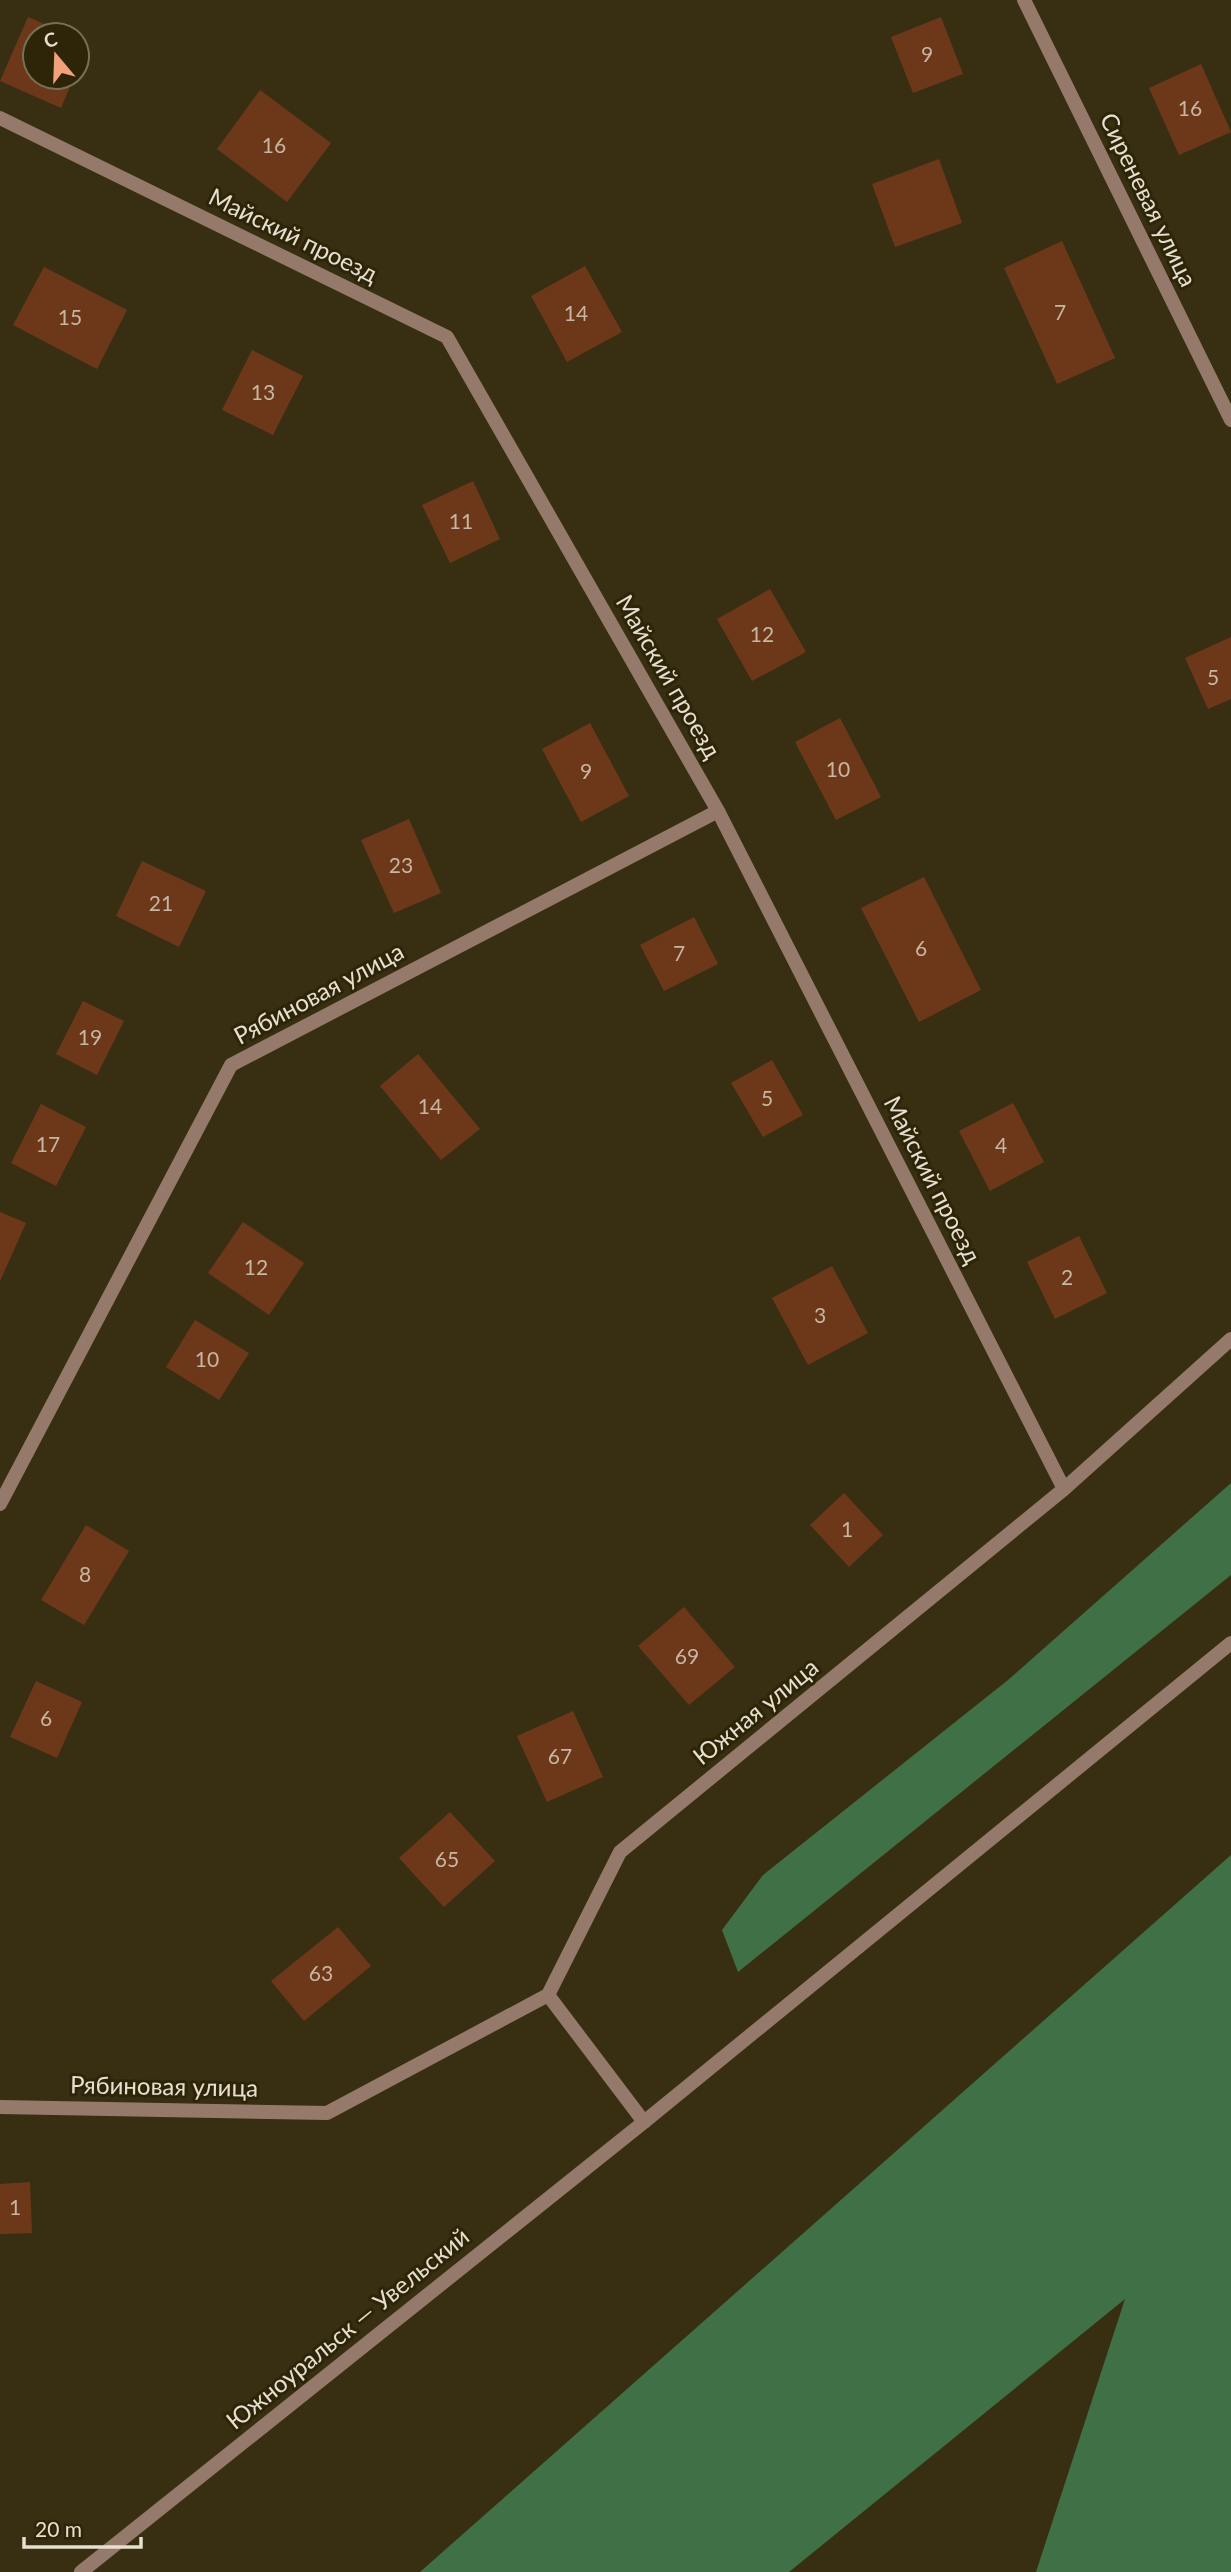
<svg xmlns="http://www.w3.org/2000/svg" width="1231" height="2572" viewBox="0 0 1231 2572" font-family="Lato,sans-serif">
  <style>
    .forest { fill: #407146 }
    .building { fill: #6d3819 }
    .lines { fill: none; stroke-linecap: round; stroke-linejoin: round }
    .minor { stroke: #957a6c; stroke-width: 14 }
    .tertiary { stroke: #957a6c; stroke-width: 14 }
    .labels { text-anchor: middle; stroke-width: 6; stroke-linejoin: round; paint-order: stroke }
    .number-label { font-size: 21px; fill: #c7b6a2 }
    .street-label { font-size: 24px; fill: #e5e0d0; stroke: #2e2509 }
  </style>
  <rect width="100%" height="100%" fill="#382f13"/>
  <path class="forest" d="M 1231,1483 L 1231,1575 L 738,1972 L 722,1930 L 763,1875 L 1008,1680 Z
    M 1231,1855 L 1231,2572 L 1036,2572 L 1125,2299 L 789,2572 L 420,2572 Z"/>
  <path class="building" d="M 28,17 L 69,35 L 35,35 L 35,77 L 74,77 L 61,108 L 0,81 Z
    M 941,17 L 963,74 L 913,93 L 891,37 Z
    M 77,38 L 88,43 L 77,70 Z
    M 1201,64 L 1231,132 L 1179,155 L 1149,88 Z
    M 260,90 L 331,143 L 287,202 L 217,149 Z
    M 939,159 L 962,223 L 895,247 L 872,184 Z
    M 1062,241 L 1115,358 L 1057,384 L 1004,268 Z
    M 585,266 L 622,332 L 567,362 L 531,296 Z
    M 44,267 L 127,310 L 97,369 L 13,325 Z
    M 252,350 L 303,376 L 273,435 L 222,410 Z
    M 473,481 L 500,539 L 450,563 L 422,505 Z
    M 770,589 L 806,652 L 752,681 L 717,619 Z
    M 1231,637 L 1231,699 L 1208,709 L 1185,658 Z
    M 840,718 L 881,797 L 836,820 L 795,742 Z
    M 590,723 L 629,796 L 581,822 L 542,749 Z
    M 409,819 L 441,893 L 394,913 L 361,840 Z
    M 142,861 L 206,891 L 179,947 L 116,916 Z
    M 924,877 L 981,990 L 919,1022 L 861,908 Z
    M 694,917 L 718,964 L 664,991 L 640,945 Z
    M 83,1001 L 124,1021 L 97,1075 L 56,1054 Z
    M 418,1054 L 480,1129 L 441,1160 L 380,1086 Z
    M 772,1060 L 803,1115 L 763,1137 L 731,1083 Z
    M 1013,1103 L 1044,1162 L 990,1191 L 959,1131 Z
    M 41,1104 L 86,1127 L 56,1186 L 11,1163 Z
    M 0,1212 L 26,1223 L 0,1281 Z
    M 243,1222 L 304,1263 L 269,1315 L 208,1273 Z
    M 1079,1236 L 1107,1293 L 1055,1319 L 1027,1262 Z
    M 832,1266 L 868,1333 L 808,1365 L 772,1298 Z
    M 195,1320 L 249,1353 L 219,1400 L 166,1367 Z
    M 844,1493 L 883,1535 L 849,1567 L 810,1525 Z
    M 86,1525 L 129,1551 L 84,1625 L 41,1600 Z
    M 684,1607 L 735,1667 L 689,1705 L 638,1646 Z
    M 36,1681 L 82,1702 L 57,1758 L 10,1737 Z
    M 573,1711 L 603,1777 L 547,1802 L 517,1736 Z
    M 450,1812 L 495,1861 L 444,1907 L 399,1858 Z
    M 338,1927 L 371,1966 L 304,2021 L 271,1981 Z
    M 30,2182 L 32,2233 L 0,2234 L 0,2184 Z"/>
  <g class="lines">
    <path class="minor" d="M 1024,0 L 1231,420
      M 0,118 L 447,337 L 718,811 L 1064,1489
      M 0,1504 L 231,1065 L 718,811
      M 548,1995 L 644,2122
      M 0,2107 L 327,2113 L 548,1995 L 620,1852 L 1064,1489 L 1231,1339"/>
    <path class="tertiary" d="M 81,2572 L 644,2122 L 1231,1643"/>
  </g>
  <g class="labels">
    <g class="number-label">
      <text x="927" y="62">9</text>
      <text x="1190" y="116">16</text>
      <text x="274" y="153">16</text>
      <text x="1060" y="320">7</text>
      <text x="576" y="321">14</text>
      <text x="70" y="325">15</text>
      <text x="263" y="400">13</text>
      <text x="461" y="529">11</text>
      <text x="762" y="642">12</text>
      <text x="1213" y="685">5</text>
      <text x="838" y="777">10</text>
      <text x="586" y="779">9</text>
      <text x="401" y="873">23</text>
      <text x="161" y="911">21</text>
      <text x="921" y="956">6</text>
      <text x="679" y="961">7</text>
      <text x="90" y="1045">19</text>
      <text x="767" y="1106">5</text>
      <text x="430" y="1114">14</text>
      <text x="48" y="1152">17</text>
      <text x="1001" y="1153">4</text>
      <text x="256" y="1275">12</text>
      <text x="1067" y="1285">2</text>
      <text x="820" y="1323">3</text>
      <text x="207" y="1367">10</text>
      <text x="847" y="1537">1</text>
      <text x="85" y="1582">8</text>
      <text x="687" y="1664">69</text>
      <text x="46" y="1726">6</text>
      <text x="560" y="1764">67</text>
      <text x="447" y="1867">65</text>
      <text x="321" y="1981">63</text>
      <text x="15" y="2215">1</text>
    </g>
    <g class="street-label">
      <text transform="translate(1148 200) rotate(64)" y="8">Сиреневая улица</text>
      <text transform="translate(293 236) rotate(26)" y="8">Майский проезд</text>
      <text transform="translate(668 677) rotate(60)" y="8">Майский проезд</text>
      <text transform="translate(319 994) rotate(-28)" y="8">Рябиновая улица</text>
      <text transform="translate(932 1180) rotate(63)" y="8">Майский проезд</text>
      <text transform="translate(756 1712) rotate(-39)" y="8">Южная улица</text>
      <text transform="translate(164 2087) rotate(1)" y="8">Рябиновая улица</text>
      <text transform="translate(348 2329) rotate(-39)" y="8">Южноуральск — Увельский</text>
    </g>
  </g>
  <g transform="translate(56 56) rotate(341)"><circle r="33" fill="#2e2509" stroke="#777059" stroke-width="2"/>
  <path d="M0-5L12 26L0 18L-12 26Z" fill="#f1a17c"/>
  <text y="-10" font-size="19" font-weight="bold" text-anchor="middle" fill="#e5e0d0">С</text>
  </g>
  <path d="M24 2537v10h117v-10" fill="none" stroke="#e5e0d0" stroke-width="3.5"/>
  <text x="35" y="2537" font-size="21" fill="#e5e0d0" stroke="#2e2509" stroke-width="5" paint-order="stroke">20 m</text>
</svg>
